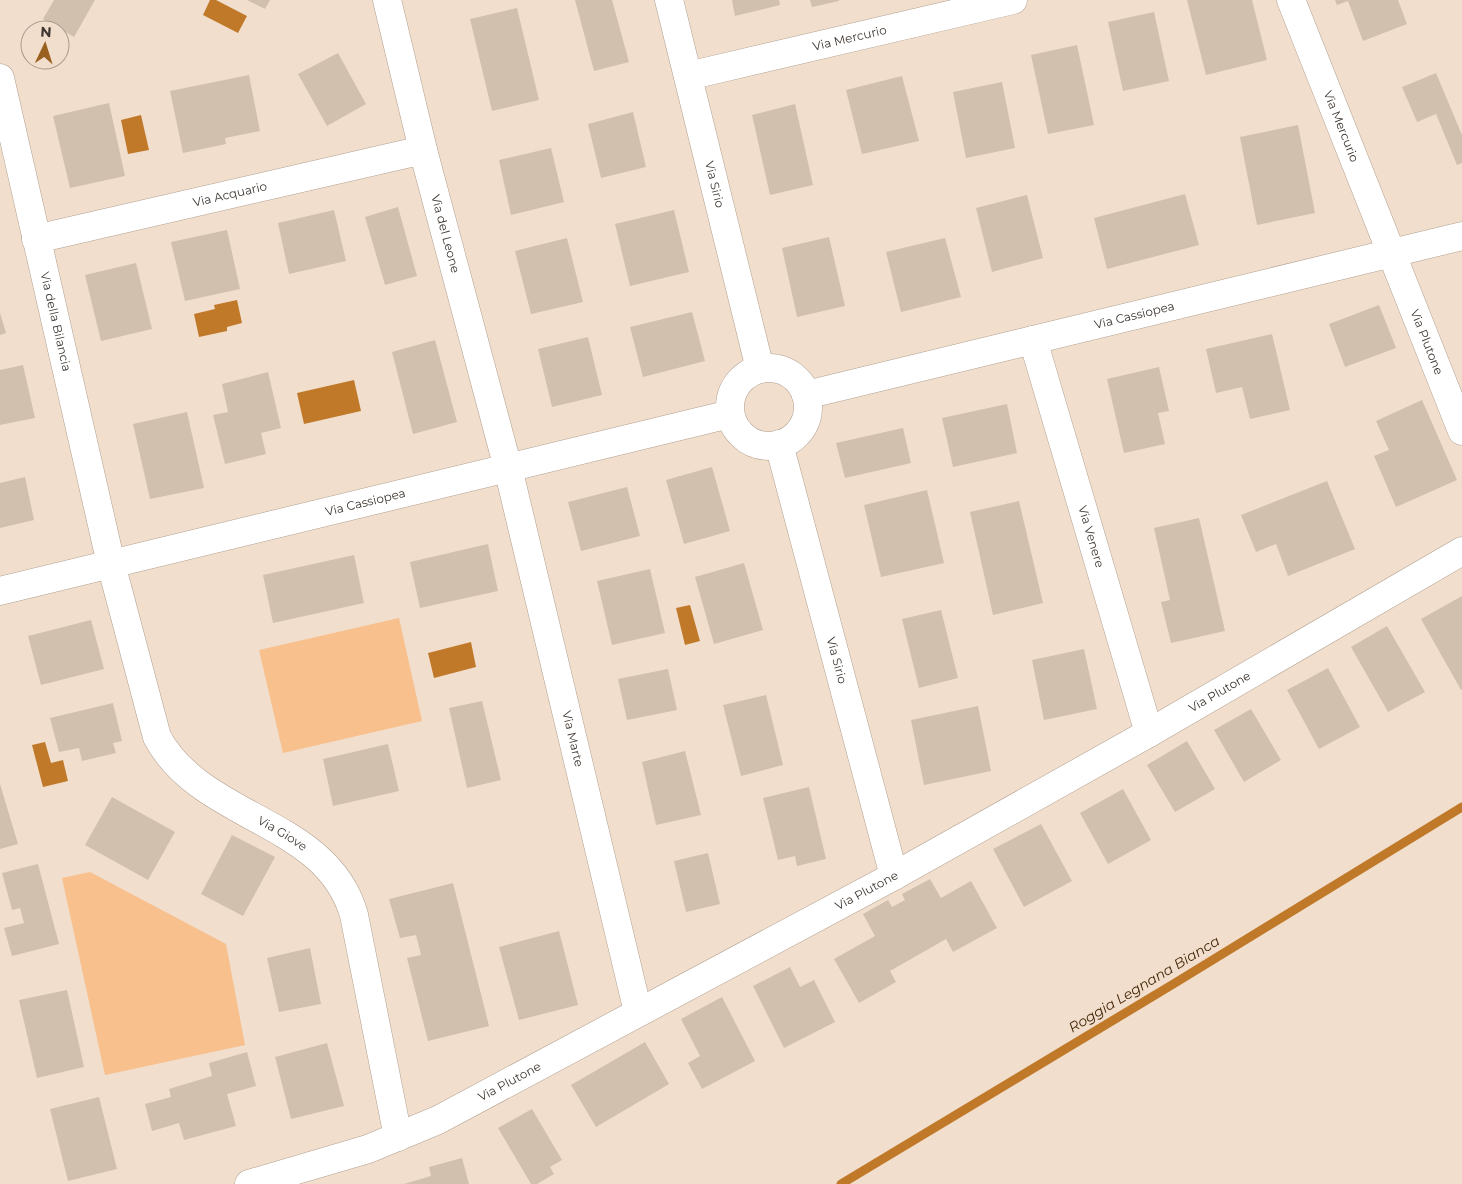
<svg xmlns="http://www.w3.org/2000/svg" width="1462" height="1184" viewBox="0 0 1462 1184" font-family="Montserrat,sans-serif">
  <style>
    .green { fill: #f7c08d }
    .water { fill: #c07929 }
    .lines { fill: none; stroke-linecap: round; stroke-linejoin: round }
    .stream { stroke: #c07929; stroke-width: 9 }
    .building { fill: #d2c0af }
    .minor-casing { stroke: #b2a090; stroke-width: 29 }
    .minor { stroke: #fff; stroke-width: 28 }
    .labels { text-anchor: middle; stroke-width: 5; stroke-linejoin: round; paint-order: stroke }
    .street-label { font-size: 12px; fill: #3f3731; stroke: #f1decd }
    .water-label { font-size: 14px; font-style: italic; fill: #442706; stroke: #f1decd }
  </style>
  <rect width="100%" height="100%" fill="#f1decd"/>
  <path class="green" d="M 399,618 L 422,721 L 283,753 L 259,650 Z
    M 90,872 L 226,944 L 245,1045 L 105,1075 L 62,878 Z"/>
  <path class="water" d="M 210,0 L 216,0 L 247,16 L 238,33 L 203,15 Z
    M 141,115 L 149,150 L 128,154 L 121,120 Z
    M 237,300 L 242,323 L 227,327 L 227,331 L 199,337 L 194,314 L 215,309 L 214,305 Z
    M 354,380 L 361,411 L 304,424 L 297,393 Z
    M 690,605 L 700,641 L 685,645 L 676,608 Z
    M 471,642 L 476,667 L 434,678 L 428,653 Z
    M 45,742 L 51,763 L 63,760 L 68,781 L 43,787 L 32,745 Z"/>
  <g class="lines">
    <path class="stream" d="M 841,1184 L 1175,983 L 1462,807"/>
  </g>
  <path class="building" d="M 54,0 L 95,0 L 74,37 L 43,19 Z
    M 247,0 L 270,0 L 265,9 Z
    M 575,0 L 612,0 L 629,62 L 594,71 Z
    M 732,0 L 779,0 L 780,5 L 735,16 Z
    M 810,0 L 839,0 L 839,1 L 812,7 Z
    M 1187,0 L 1252,0 L 1267,60 L 1206,75 Z
    M 1335,0 L 1398,0 L 1407,24 L 1363,41 L 1348,1 L 1337,5 Z
    M 517,8 L 539,100 L 492,111 L 470,19 Z
    M 1154,12 L 1169,81 L 1123,91 L 1108,22 Z
    M 1077,45 L 1094,125 L 1048,134 L 1031,55 Z
    M 338,53 L 366,104 L 327,126 L 298,74 Z
    M 1436,73 L 1462,135 L 1462,163 L 1457,165 L 1436,114 L 1417,122 L 1402,87 Z
    M 249,75 L 260,131 L 225,138 L 226,144 L 183,153 L 170,91 Z
    M 902,76 L 919,141 L 862,154 L 846,90 Z
    M 1002,82 L 1015,148 L 966,158 L 953,92 Z
    M 109,103 L 125,176 L 70,188 L 53,116 Z
    M 795,104 L 813,185 L 770,195 L 752,115 Z
    M 633,112 L 646,167 L 601,178 L 588,124 Z
    M 1298,125 L 1315,213 L 1257,225 L 1240,137 Z
    M 551,148 L 564,202 L 511,215 L 499,160 Z
    M 1185,194 L 1199,245 L 1107,269 L 1094,218 Z
    M 1027,195 L 1043,258 L 992,272 L 976,208 Z
    M 398,207 L 417,276 L 385,285 L 365,217 Z
    M 334,210 L 346,261 L 289,274 L 278,223 Z
    M 674,210 L 689,272 L 630,286 L 615,224 Z
    M 227,230 L 240,289 L 185,301 L 171,242 Z
    M 829,237 L 845,306 L 797,317 L 782,248 Z
    M 567,238 L 583,302 L 531,314 L 515,251 Z
    M 945,238 L 961,297 L 901,312 L 886,252 Z
    M 136,263 L 152,329 L 101,341 L 85,275 Z
    M 1379,305 L 1396,348 L 1345,367 L 1329,324 Z
    M 692,312 L 705,361 L 643,377 L 630,327 Z
    M 0,313 L 6,333 L 0,335 Z
    M 1272,334 L 1290,410 L 1250,419 L 1242,387 L 1216,393 L 1206,349 Z
    M 588,337 L 602,395 L 552,407 L 538,349 Z
    M 435,340 L 457,422 L 413,434 L 392,352 Z
    M 23,365 L 35,418 L 0,425 L 0,370 Z
    M 1159,367 L 1169,411 L 1158,413 L 1165,444 L 1124,453 L 1107,379 Z
    M 268,372 L 281,428 L 261,433 L 266,454 L 225,464 L 213,415 L 228,412 L 222,384 Z
    M 1422,400 L 1457,480 L 1396,507 L 1374,456 L 1389,450 L 1376,421 Z
    M 1007,404 L 1017,453 L 953,467 L 942,418 Z
    M 187,412 L 204,488 L 150,499 L 133,424 Z
    M 903,428 L 911,463 L 845,478 L 836,443 Z
    M 712,467 L 730,531 L 684,544 L 666,480 Z
    M 25,477 L 34,520 L 0,528 L 0,483 Z
    M 1327,481 L 1355,549 L 1288,576 L 1276,544 L 1256,552 L 1241,515 Z
    M 627,487 L 640,536 L 581,551 L 568,502 Z
    M 927,490 L 944,563 L 881,577 L 864,505 Z
    M 1019,501 L 1043,603 L 993,615 L 970,512 Z
    M 1199,518 L 1225,631 L 1171,643 L 1161,602 L 1170,600 L 1154,528 Z
    M 488,544 L 498,591 L 420,608 L 410,562 Z
    M 354,555 L 364,603 L 273,623 L 263,575 Z
    M 744,563 L 763,630 L 714,644 L 695,577 Z
    M 650,569 L 665,633 L 612,645 L 597,581 Z
    M 1462,596 L 1462,689 L 1461,690 L 1421,619 Z
    M 941,610 L 958,678 L 919,688 L 902,619 Z
    M 91,620 L 104,669 L 41,685 L 28,636 Z
    M 1387,626 L 1425,692 L 1388,712 L 1351,647 Z
    M 1084,649 L 1097,709 L 1044,720 L 1032,660 Z
    M 1328,668 L 1360,727 L 1319,749 L 1287,690 Z
    M 668,669 L 677,710 L 627,720 L 618,679 Z
    M 766,695 L 783,765 L 741,776 L 723,705 Z
    M 482,701 L 501,780 L 467,788 L 449,708 Z
    M 113,703 L 122,741 L 113,743 L 116,753 L 82,761 L 79,748 L 59,752 L 50,718 Z
    M 978,706 L 991,771 L 924,785 L 911,720 Z
    M 1251,709 L 1281,760 L 1244,782 L 1214,730 Z
    M 1187,741 L 1215,789 L 1175,812 L 1147,765 Z
    M 388,744 L 399,791 L 333,806 L 323,759 Z
    M 685,751 L 701,815 L 656,825 L 642,762 Z
    M 0,784 L 18,844 L 0,849 Z
    M 809,787 L 826,859 L 797,866 L 795,856 L 778,860 L 763,798 Z
    M 1123,789 L 1151,840 L 1108,864 L 1080,813 Z
    M 112,797 L 175,832 L 148,880 L 85,845 Z
    M 1041,824 L 1072,881 L 1024,907 L 993,849 Z
    M 232,835 L 275,857 L 243,916 L 201,894 Z
    M 708,853 L 720,904 L 686,912 L 674,861 Z
    M 38,864 L 59,944 L 12,956 L 4,928 L 24,923 L 20,908 L 12,910 L 2,873 Z
    M 930,879 L 941,898 L 971,881 L 997,928 L 953,952 L 946,939 L 890,971 L 896,982 L 859,1003 L 834,959 L 875,936 L 863,914 L 888,900 L 892,907 L 905,900 L 902,894 Z
    M 453,883 L 489,1026 L 428,1041 L 407,958 L 421,955 L 416,935 L 400,938 L 389,899 Z
    M 559,931 L 578,1005 L 519,1020 L 499,947 Z
    M 310,948 L 321,1004 L 279,1012 L 267,958 Z
    M 790,967 L 800,987 L 814,980 L 835,1022 L 784,1048 L 753,986 Z
    M 67,990 L 84,1067 L 37,1078 L 19,1000 Z
    M 722,997 L 755,1061 L 702,1089 L 688,1063 L 700,1056 L 681,1019 Z
    M 645,1042 L 669,1084 L 596,1127 L 571,1085 Z
    M 327,1043 L 344,1106 L 291,1119 L 275,1057 Z
    M 247,1052 L 256,1086 L 227,1094 L 236,1126 L 184,1140 L 179,1123 L 152,1131 L 145,1104 L 171,1097 L 169,1089 L 212,1076 L 209,1063 Z
    M 99,1097 L 117,1169 L 68,1181 L 50,1109 Z
    M 532,1109 L 562,1160 L 550,1167 L 554,1174 L 537,1184 L 531,1184 L 498,1128 Z
    M 462,1158 L 469,1184 L 404,1184 L 431,1176 L 429,1167 Z"/>
  <g class="lines">
    <g class="minor-casing">
      <g id="minor">
        <path id="s1" d="M 387,0 L 423,150 L 508,468 L 638,1012"/>
        <path id="s2" d="M 669,0 L 760,369"/>
        <path id="s3" d="M 1291,0 L 1462,431"/>
        <path id="s4" d="M 688,76 L 1013,0"/>
        <path id="s5" d="M 0,78 L 111,564 L 157,737 C 202,821 327,819 354,915 L 398,1137"/>
        <path id="s6" d="M 36,239 L 423,150"/>
        <path id="s7" d="M 1033,340 L 1149,733"/>
        <circle cx="769" cy="407" r="39"/>
        <path id="s8" d="M 806,395 L 1462,236"/>
        <path id="s9" d="M 779,444 L 894,876"/>
        <path id="s10" d="M 0,591 L 730,414"/>
        <path id="s11" d="M 249,1184 L 368,1149 L 438,1120 L 894,876 L 1149,733 L 1462,551"/>
      </g>
    </g>
    <use href="#minor" class="minor"/>
  </g>
  <g class="labels">
    <g class="street-label">
      <text dy="4" stroke="none"><textPath href="#s4" startOffset="166">Via Mercurio</textPath></text>
      <text dy="4" stroke="none"><textPath href="#s3" startOffset="136">Via Mercurio</textPath></text>
      <text dy="4" stroke="none"><textPath href="#s2" startOffset="190">Via Sirio</textPath></text>
      <text dy="4" stroke="none"><textPath href="#s6" startOffset="199">Via Acquario</textPath></text>
      <text dy="4" stroke="none"><textPath href="#s1" startOffset="241">Via del Leone</textPath></text>
      <text dy="4" stroke="none"><textPath href="#s8" startOffset="338">Via Cassiopea</textPath></text>
      <text dy="4" stroke="none"><textPath href="#s5" startOffset="250">Via della Bilancia</textPath></text>
      <text dy="4" stroke="none"><textPath href="#s3" startOffset="368">Via Plutone</textPath></text>
      <text dy="4" stroke="none"><textPath href="#s10" startOffset="376">Via Cassiopea</textPath></text>
      <text dy="4" stroke="none"><textPath href="#s7" startOffset="205">Via Venere</textPath></text>
      <text dy="4" stroke="none"><textPath href="#s9" startOffset="224">Via Sirio</textPath></text>
      <text dy="4" stroke="none"><textPath href="#s11" startOffset="1091">Via Plutone</textPath></text>
      <text dy="4" stroke="none"><textPath href="#s1" startOffset="762">Via Marte</textPath></text>
      <text dy="4" stroke="none"><textPath href="#s5" startOffset="838">Via Giove</textPath></text>
      <text dy="4" stroke="none"><textPath href="#s11" startOffset="686">Via Plutone</textPath></text>
      <text dy="4" stroke="none"><textPath href="#s11" startOffset="281">Via Plutone</textPath></text>
    </g>
    <g class="water-label">
      <text transform="translate(1144 984) rotate(-31)" y="5">Roggia Legnana Bianca</text>
    </g>
  </g>
  <g transform="translate(45 45) rotate(4)"><circle r="24" fill="#f1decd" stroke="#aa9b8f"/>
  <path d="M0-4L9 19L0 12L-9 19Z" fill="#9a601f"/>
  <text y="-8" font-size="14" font-weight="bold" text-anchor="middle" fill="#3f3731">N</text>
  </g>
</svg>
